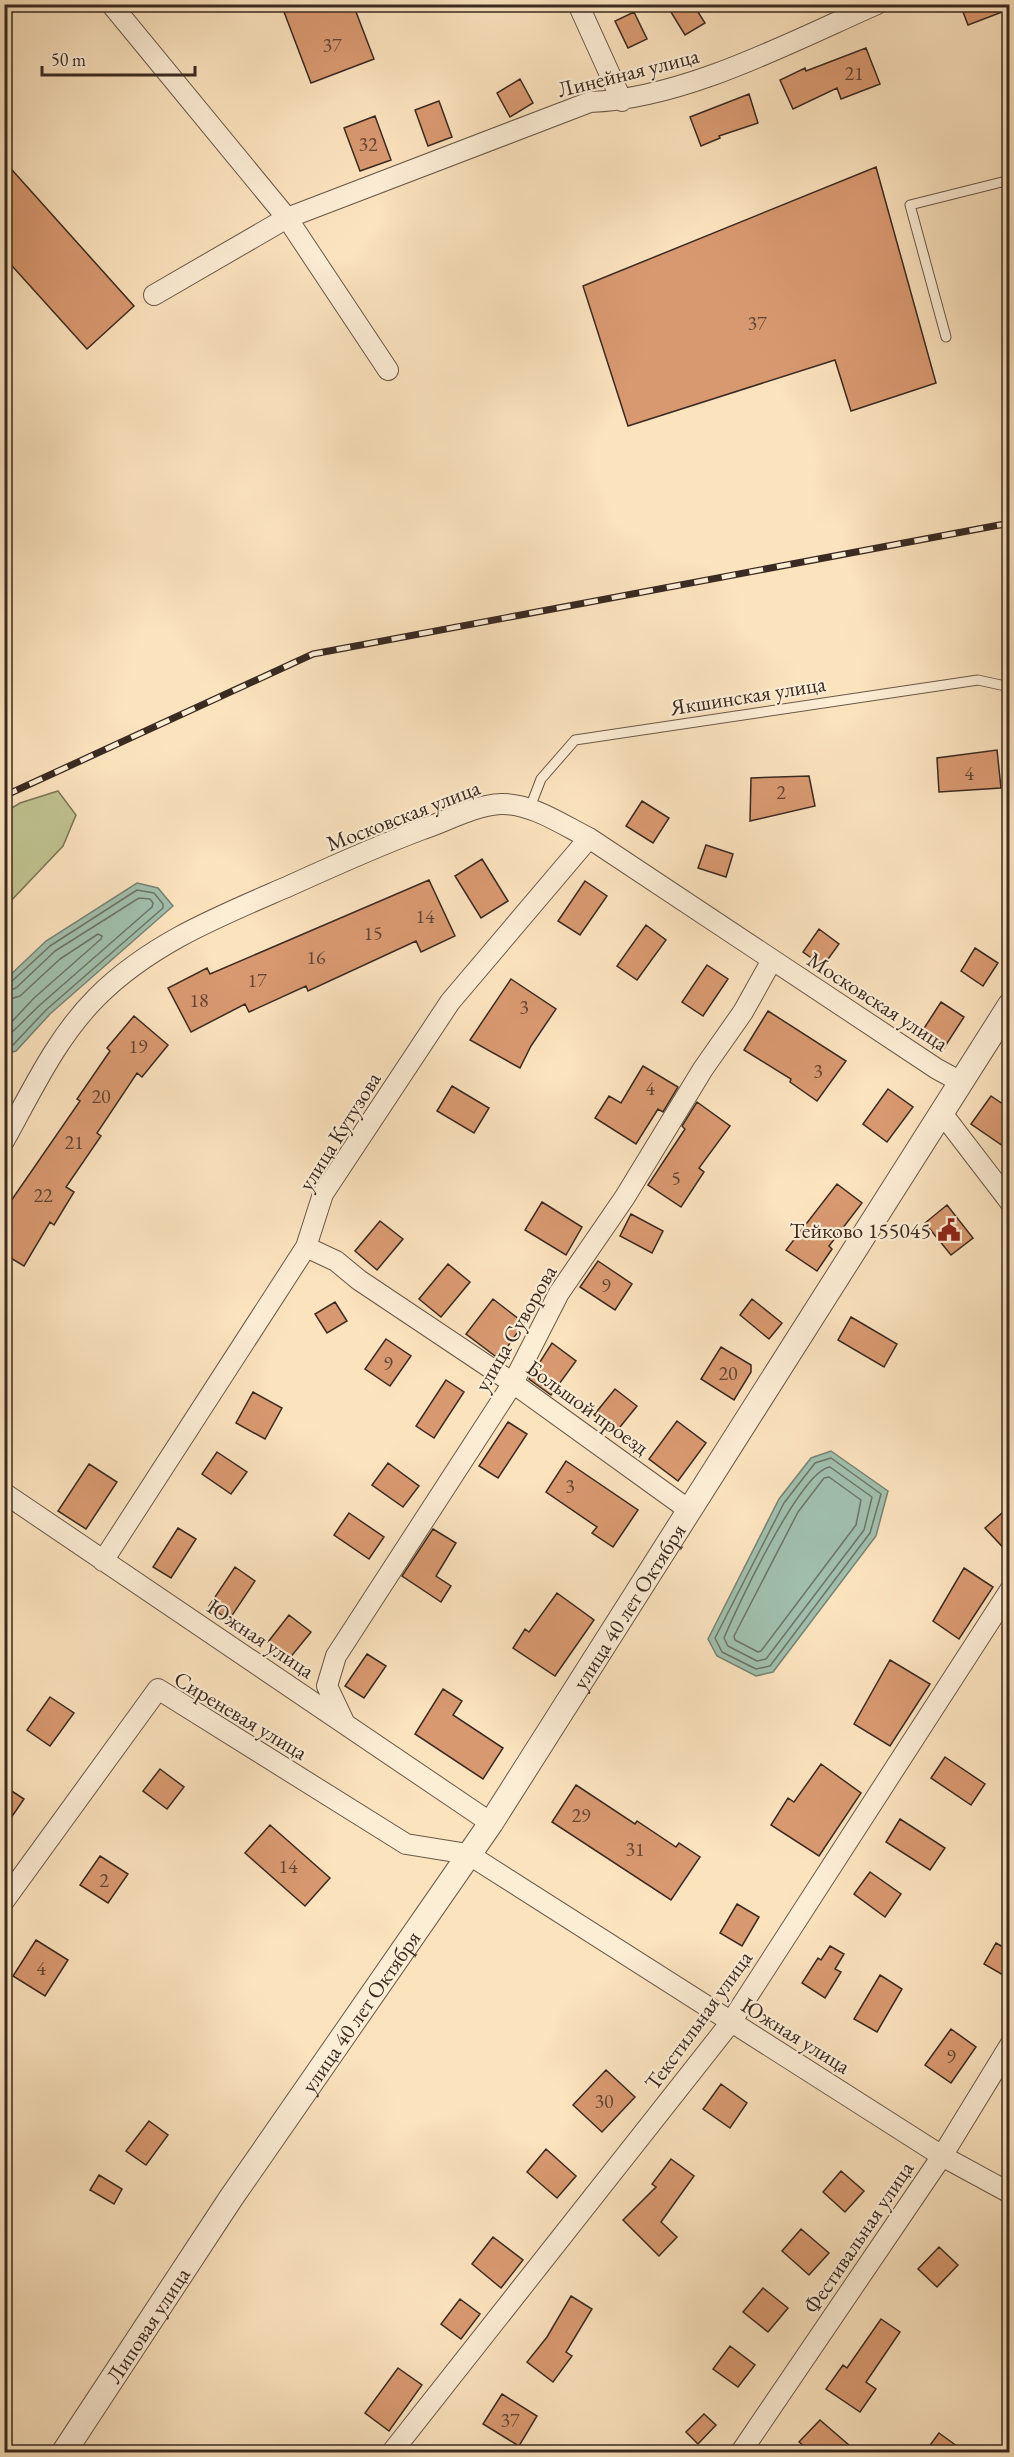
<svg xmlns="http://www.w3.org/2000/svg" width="1014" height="2457" viewBox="0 0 1014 2457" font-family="'EB Garamond',serif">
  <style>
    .green { fill: #c0c390; stroke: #7d7658; stroke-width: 1.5 }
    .water { fill: #a0bfac; stroke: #778374; stroke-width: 1.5 }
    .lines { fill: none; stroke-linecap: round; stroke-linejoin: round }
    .shore { stroke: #6d7466; stroke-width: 1.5 }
    .building { fill: #d99970; stroke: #3a2a21; stroke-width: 1.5 }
    .service-casing { stroke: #6a5848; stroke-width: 11 }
    .minor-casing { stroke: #6a5848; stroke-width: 22 }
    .tertiary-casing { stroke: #6a5848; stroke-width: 26 }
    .service { stroke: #fcedd5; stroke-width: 9 }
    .minor { stroke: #fcedd5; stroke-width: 20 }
    .tertiary { stroke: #fcedd5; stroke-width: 24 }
    .rail-casing { stroke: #3a2a21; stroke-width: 7 }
    .rail { stroke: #fcedd5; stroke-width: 4.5; stroke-dasharray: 14; stroke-linecap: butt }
    .labels { text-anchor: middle; stroke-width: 4.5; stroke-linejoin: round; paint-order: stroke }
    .number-label { font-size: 20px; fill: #624635 }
    .street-label { font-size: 22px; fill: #3a2a21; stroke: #fcedd5 }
    .poi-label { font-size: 22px; fill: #3a2a21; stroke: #fcedd5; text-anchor: end }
  </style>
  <rect width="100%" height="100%" fill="#fbe3be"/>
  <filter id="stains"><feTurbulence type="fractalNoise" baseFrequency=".00333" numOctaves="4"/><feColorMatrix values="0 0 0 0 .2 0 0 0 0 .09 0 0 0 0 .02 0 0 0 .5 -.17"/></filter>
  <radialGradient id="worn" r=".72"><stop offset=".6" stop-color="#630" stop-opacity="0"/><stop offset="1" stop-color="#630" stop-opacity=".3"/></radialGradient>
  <path class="green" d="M 58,791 L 76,815 L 63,846 L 5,907 L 5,812 L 20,803 Z"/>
  <path class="water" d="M 137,883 L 158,888 L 173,906 L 50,1014 L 16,1051 L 5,1054 L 5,980 L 46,941 Z
    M 831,1451 L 888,1491 L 876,1536 L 773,1672 L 756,1676 L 717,1656 L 708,1639 L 779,1499 L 811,1458 Z"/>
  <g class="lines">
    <path class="shore" d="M 4,984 L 11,982 L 50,946 L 137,890 L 154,893 L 163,904 L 163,908 L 46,1010 L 13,1045 L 4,1048
      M 4,992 L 16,988 L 55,951 L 139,898 L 150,899 L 153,903 L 152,907 L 41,1004 L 4,1040
      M 4,1001 L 20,996 L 60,959 L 98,934 L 102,936 L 101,939 L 34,998 L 4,1030
      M 831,1458 L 881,1494 L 870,1533 L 770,1666 L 756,1669 L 722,1652 L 715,1638 L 784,1503 L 815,1463 Z
      M 830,1467 L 872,1497 L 864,1530 L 766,1659 L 757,1661 L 728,1646 L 724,1638 C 737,1607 801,1470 830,1467 Z
      M 829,1477 L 861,1500 L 856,1525 L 761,1651 L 758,1652 L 735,1640 L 734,1636 L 798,1512 L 824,1478 Z"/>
  </g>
  <path class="building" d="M 281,4 L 353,4 L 374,59 L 311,83 Z
    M 666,4 L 693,4 L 705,23 L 685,35 Z
    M 960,4 L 1010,4 L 1010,9 L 968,25 Z
    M 634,12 L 647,39 L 628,48 L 615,21 Z
    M 866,48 L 880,84 L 841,99 L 837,88 L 793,109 L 780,80 L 805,68 L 806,71 Z
    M 520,79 L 533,103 L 510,117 L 497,93 Z
    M 749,94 L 758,123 L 719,136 L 720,138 L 701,146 L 690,117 Z
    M 439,101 L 452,137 L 428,146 L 415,110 Z
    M 375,116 L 391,160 L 360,171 L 344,128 Z
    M 4,161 L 134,306 L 87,349 L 4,257 Z
    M 876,167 L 936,383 L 851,411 L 835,360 L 628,426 L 583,286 Z
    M 997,750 L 1001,788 L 939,792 L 937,758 Z
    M 809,776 L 815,806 L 750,821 L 751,778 Z
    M 642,801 L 669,818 L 653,843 L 626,826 Z
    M 706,845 L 733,854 L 726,877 L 698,868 Z
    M 482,859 L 508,901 L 481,918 L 455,876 Z
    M 429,880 L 455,936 L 421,952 L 416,941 L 308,991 L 306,986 L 249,1012 L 245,1004 L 191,1032 L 168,988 L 207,968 L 210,974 Z
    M 585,881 L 607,896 L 580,935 L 558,921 Z
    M 646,925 L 666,940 L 637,980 L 617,966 Z
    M 819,929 L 839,944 L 823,966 L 803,952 Z
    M 975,948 L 998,963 L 983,986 L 961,971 Z
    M 707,965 L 728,979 L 703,1016 L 682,1002 Z
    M 511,979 L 556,1009 L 531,1046 L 520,1068 L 470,1040 Z
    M 941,1002 L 964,1017 L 944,1048 L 921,1033 Z
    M 768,1011 L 846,1061 L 817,1101 L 790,1082 L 791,1079 L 744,1050 Z
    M 134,1016 L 168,1045 L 142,1077 L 137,1073 L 97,1133 L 101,1136 L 66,1187 L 74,1192 L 54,1225 L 50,1222 L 24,1266 L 4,1254 L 4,1211 L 80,1101 L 77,1099 L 110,1051 L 107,1048 Z
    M 643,1066 L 678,1087 L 663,1112 L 658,1109 L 636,1144 L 595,1118 L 609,1096 L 621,1103 Z
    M 452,1086 L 489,1108 L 474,1133 L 437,1111 Z
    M 888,1089 L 913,1107 L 887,1142 L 863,1124 Z
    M 991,1096 L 1010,1109 L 1010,1137 L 1003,1146 L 971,1124 Z
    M 697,1102 L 730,1126 L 699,1168 L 704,1172 L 681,1207 L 648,1185 L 685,1129 L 682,1126 Z
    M 837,1184 L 862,1203 L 829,1246 L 832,1249 L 817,1271 L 786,1250 Z
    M 542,1202 L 582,1227 L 566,1255 L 525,1230 Z
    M 947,1205 L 973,1238 L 951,1255 L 925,1223 Z
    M 631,1214 L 663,1231 L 652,1253 L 620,1236 Z
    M 380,1221 L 403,1239 L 377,1270 L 355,1251 Z
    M 598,1261 L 632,1284 L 615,1310 L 580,1287 Z
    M 448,1264 L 470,1282 L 441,1317 L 419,1299 Z
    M 493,1299 L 524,1323 L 499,1359 L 466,1334 Z
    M 752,1299 L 782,1323 L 769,1339 L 740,1315 Z
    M 335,1302 L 347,1321 L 327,1333 L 315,1314 Z
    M 851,1317 L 897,1344 L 884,1367 L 838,1340 Z
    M 386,1339 L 411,1356 L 390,1386 L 365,1369 Z
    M 552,1343 L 576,1361 L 551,1395 L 529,1379 Z
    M 721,1347 L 751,1365 L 751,1372 L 734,1400 L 701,1379 Z
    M 446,1380 L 464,1392 L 434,1438 L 416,1426 Z
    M 615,1389 L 637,1406 L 616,1432 L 594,1415 Z
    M 253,1392 L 282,1408 L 265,1439 L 236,1423 Z
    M 677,1421 L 706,1443 L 678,1481 L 649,1459 Z
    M 508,1422 L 527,1434 L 498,1478 L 479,1466 Z
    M 217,1452 L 247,1472 L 231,1494 L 202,1474 Z
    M 566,1461 L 638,1510 L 613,1547 L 592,1533 L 597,1527 L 546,1492 Z
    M 388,1463 L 419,1486 L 403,1507 L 372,1485 Z
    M 89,1464 L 117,1482 L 86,1529 L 58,1511 Z
    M 1010,1506 L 1010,1555 L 985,1528 Z
    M 349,1513 L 384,1537 L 369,1559 L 334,1535 Z
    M 178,1528 L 196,1539 L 171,1578 L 153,1567 Z
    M 433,1529 L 456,1543 L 436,1576 L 451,1586 L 441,1602 L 402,1576 Z
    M 235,1567 L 255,1581 L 229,1620 L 209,1606 Z
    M 964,1568 L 993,1587 L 959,1639 L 933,1621 Z
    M 557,1593 L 594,1620 L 555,1676 L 513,1648 L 525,1629 L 529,1632 Z
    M 289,1615 L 311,1632 L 289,1659 L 268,1642 Z
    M 367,1654 L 386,1666 L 364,1698 L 345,1686 Z
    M 890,1660 L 930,1684 L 890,1746 L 854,1724 Z
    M 443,1689 L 462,1701 L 453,1715 L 503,1748 L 483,1779 L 415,1734 Z
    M 50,1697 L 74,1713 L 50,1746 L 27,1730 Z
    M 945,1757 L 985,1784 L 971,1805 L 931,1778 Z
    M 821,1764 L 861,1793 L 819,1856 L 771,1825 L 788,1798 L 794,1802 Z
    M 160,1769 L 184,1787 L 167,1809 L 143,1791 Z
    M 576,1785 L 635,1824 L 637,1821 L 676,1847 L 679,1843 L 700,1857 L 671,1900 L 552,1822 Z
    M 4,1786 L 24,1799 L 4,1828 Z
    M 900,1819 L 945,1848 L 930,1870 L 886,1842 Z
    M 270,1825 L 330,1878 L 305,1906 L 245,1853 Z
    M 100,1856 L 128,1874 L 108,1903 L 80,1885 Z
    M 870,1872 L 901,1894 L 885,1917 L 854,1894 Z
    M 737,1904 L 759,1917 L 742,1946 L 720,1933 Z
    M 36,1940 L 68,1960 L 45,1996 L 13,1976 Z
    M 996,1943 L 1010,1951 L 1010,1979 L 984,1964 Z
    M 830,1946 L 844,1954 L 835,1969 L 841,1972 L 825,1998 L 802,1983 L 818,1958 L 821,1960 Z
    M 880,1975 L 902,1989 L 877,2032 L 854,2019 Z
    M 951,2029 L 976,2047 L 951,2083 L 925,2065 Z
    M 606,2070 L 635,2097 L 602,2132 L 573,2105 Z
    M 721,2084 L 747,2103 L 730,2128 L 703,2109 Z
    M 149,2121 L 168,2135 L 146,2165 L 126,2151 Z
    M 546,2149 L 576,2176 L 557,2198 L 527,2172 Z
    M 671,2159 L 694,2176 L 661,2222 L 677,2237 L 659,2256 L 623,2220 L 656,2187 L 652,2184 Z
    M 841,2171 L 864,2191 L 845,2212 L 823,2192 Z
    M 99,2175 L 122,2189 L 114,2204 L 90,2190 Z
    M 801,2229 L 829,2253 L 809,2275 L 782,2251 Z
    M 493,2237 L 523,2260 L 501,2288 L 472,2264 Z
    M 939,2247 L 958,2265 L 937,2287 L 918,2269 Z
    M 763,2288 L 788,2308 L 768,2332 L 743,2312 Z
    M 571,2296 L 592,2309 L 566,2352 L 572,2356 L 553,2382 L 527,2362 L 547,2337 Z
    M 460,2299 L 480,2314 L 461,2339 L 441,2324 Z
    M 881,2319 L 900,2332 L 866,2382 L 876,2389 L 860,2412 L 826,2389 L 843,2365 L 847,2368 Z
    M 730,2346 L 755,2365 L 738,2387 L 713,2369 Z
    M 398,2368 L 422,2385 L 389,2431 L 365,2413 Z
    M 502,2394 L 537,2416 L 519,2446 L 483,2424 Z
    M 704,2414 L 716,2425 L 698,2444 L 686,2432 Z
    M 820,2420 L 857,2452 L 811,2452 L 799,2442 Z
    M 939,2433 L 965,2452 L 925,2452 Z"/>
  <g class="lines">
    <g class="service-casing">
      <path id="service" d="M 946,337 L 910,205 L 1010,180
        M 529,810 L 541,779 L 575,740 L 978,680 L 1010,687"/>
    </g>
    <g class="minor-casing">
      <path id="minor" d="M 111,4 L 287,218 L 388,370
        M 578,4 L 622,101
        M 154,295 L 287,218 L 590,102 C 684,99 791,42 877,4
        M 941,1112 L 1010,1202
        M 4,1141 C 32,1091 56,1038 97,997 C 151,943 220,916 289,886 C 333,866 377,846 423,829 C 447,821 475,805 501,804 C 531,803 563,825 589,838 L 937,1069 L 961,1082
        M 306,1247 L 336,1261 L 359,1280 L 513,1383 L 689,1510
        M 4,1493 L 491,1823
        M 103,1561 L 306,1247 L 323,1194 L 450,1002 L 589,838
        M 345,1724 L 327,1686 L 336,1656 L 513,1383 L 559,1293 L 625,1197 L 703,1069 L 743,1012 L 772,960
        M 4,1901 L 158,1689 L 406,1844 L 468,1854 L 942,2156 L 1010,2193
        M 392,2452 L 731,2022 L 1010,1590
        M 741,2452 L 942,2156 L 1010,2045"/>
    </g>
    <g class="tertiary-casing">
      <g id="tertiary">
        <path id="s1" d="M 64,2452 L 231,2198 L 491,1823 L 1010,1005"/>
      </g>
    </g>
    <use href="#service" class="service"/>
    <use href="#minor" class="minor"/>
    <use href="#tertiary" class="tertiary"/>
    <g class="rail-casing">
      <path id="rail" d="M 4,796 L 313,654 L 1010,523"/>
    </g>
    <use href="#rail" class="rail"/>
  </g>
  <defs>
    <g id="civic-bare" transform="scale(1.8)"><path d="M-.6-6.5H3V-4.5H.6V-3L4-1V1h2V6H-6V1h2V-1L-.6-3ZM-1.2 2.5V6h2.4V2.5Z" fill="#8f2418" stroke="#fcedd5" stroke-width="2.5" paint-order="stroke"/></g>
  </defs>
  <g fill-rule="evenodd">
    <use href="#civic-bare" x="949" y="1230"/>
  </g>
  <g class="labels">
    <g class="number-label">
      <text x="332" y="52">37</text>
      <text x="854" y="80">21</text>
      <text x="368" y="151">32</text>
      <text x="757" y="330">37</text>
      <text x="969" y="780">4</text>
      <text x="781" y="799">2</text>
      <text x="425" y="923">14</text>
      <text x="373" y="940">15</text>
      <text x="316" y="964">16</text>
      <text x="257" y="987">17</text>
      <text x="199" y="1007">18</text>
      <text x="524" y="1014">3</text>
      <text x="138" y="1053">19</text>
      <text x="818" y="1078">3</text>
      <text x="650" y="1095">4</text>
      <text x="101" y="1103">20</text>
      <text x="74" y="1149">21</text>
      <text x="676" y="1185">5</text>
      <text x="43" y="1202">22</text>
      <text x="606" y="1292">9</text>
      <text x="388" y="1370">9</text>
      <text x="728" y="1380">20</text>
      <text x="570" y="1493">3</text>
      <text x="581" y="1822">29</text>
      <text x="635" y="1856">31</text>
      <text x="288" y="1873">14</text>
      <text x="104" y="1887">2</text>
      <text x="41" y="1975">4</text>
      <text x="951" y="2063">9</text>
      <text x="604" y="2108">30</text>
      <text x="510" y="2427">37</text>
    </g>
    <g class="street-label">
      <text transform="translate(628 72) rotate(-14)" y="8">Линейная улица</text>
      <text transform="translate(748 695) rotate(-9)" y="8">Якшинская улица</text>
      <text transform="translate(403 815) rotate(-21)" y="8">Московская улица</text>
      <text transform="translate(878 1001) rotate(33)" y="8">Московская улица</text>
      <text transform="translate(339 1131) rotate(-58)" y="8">улица Кутузова</text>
      <text transform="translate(515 1328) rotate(-60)" y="8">улица Суворова</text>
      <text transform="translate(588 1407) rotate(36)" y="8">Большой проезд</text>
      <text dy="8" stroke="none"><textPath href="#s1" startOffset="1017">улица 40 лет Октября</textPath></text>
      <text transform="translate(261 1638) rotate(34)" y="8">Южная улица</text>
      <text transform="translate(241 1715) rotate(31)" y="8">Сиреневая улица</text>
      <text dy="8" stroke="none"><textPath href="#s1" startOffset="531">улица 40 лет Октября</textPath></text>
      <text transform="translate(698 2020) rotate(-54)" y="8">Текстильная улица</text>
      <text transform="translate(796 2035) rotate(32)" y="8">Южная улица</text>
      <text transform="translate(858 2237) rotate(-56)" y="8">Фестивальная улица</text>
      <text dy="8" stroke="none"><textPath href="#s1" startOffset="152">Липовая улица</textPath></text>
    </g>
    <g class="poi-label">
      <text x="931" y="1238">Тейково 155045</text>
    </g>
  </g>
  <rect width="1014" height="2457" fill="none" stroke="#fbe3be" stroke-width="24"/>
  <rect x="6" y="6" width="1002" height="2445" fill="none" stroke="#3a2a21" stroke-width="3"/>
  <rect x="12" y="12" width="990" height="2433" fill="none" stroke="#3a2a21" stroke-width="1.5"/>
  <path d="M42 66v9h153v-9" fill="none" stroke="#3a2a21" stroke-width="3"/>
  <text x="51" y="66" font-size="18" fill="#3a2a21" stroke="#fcedd5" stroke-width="4.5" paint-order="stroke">50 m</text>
  <rect width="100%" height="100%" filter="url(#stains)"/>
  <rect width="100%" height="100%" fill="url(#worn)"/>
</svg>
